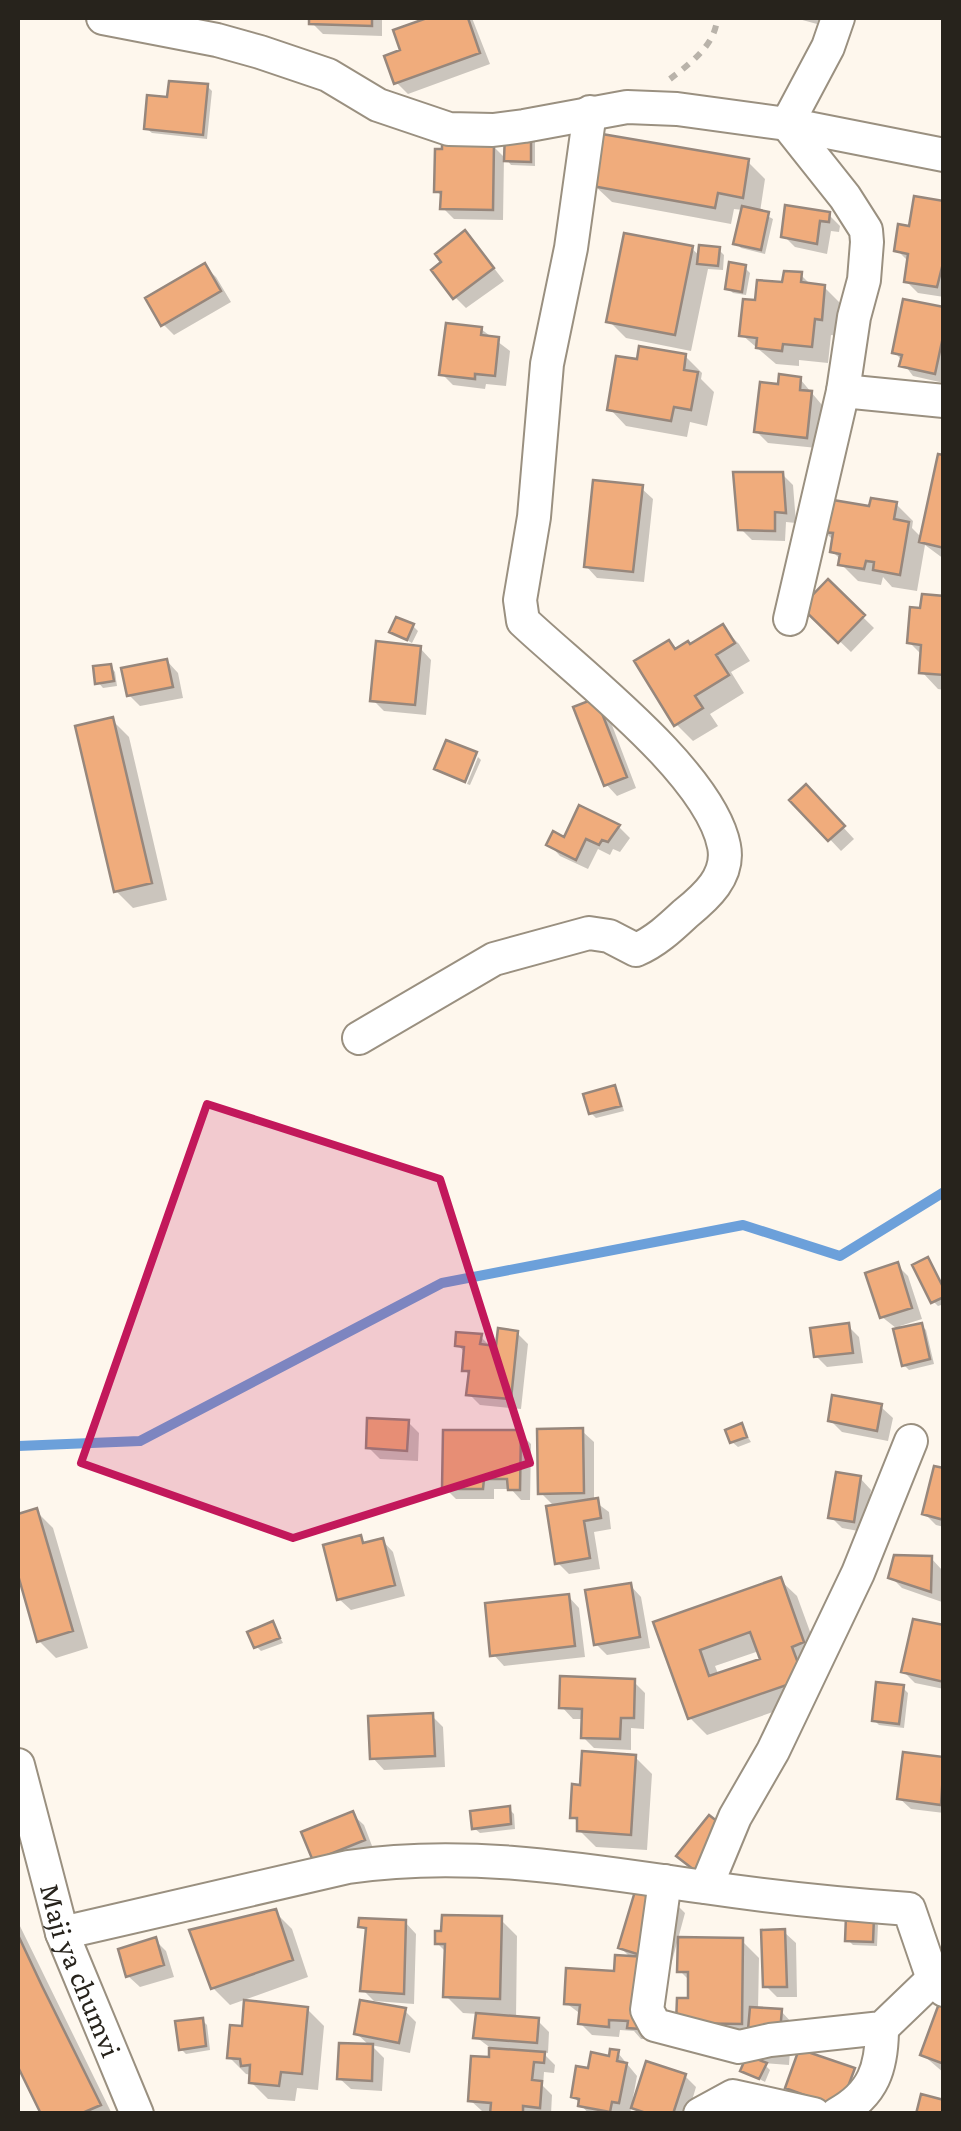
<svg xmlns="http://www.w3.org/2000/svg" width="961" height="2131" viewBox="0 0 961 2131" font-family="'Crimson Pro',serif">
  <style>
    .shadow { fill: #0003; fill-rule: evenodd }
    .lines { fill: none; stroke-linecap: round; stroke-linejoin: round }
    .stream { stroke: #6ca0da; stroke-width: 10 }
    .building { fill: #f0ac7c; stroke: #97877c; stroke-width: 2.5; fill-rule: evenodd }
    .minor-casing { stroke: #9a9080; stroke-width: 36 }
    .path { stroke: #b9b3aa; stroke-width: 6; stroke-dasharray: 8 8; stroke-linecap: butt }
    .minor { stroke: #fff; stroke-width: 32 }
    .marked { fill: #c2185b; fill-opacity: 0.2; stroke: #c2185b; stroke-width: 8; stroke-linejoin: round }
    .labels { text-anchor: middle; stroke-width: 10; stroke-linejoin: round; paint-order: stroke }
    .street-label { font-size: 30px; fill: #27231c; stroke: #fef7ed }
  </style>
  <rect width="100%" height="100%" fill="#fef7ed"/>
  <path class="shadow" d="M 312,18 L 382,18 L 382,36 L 323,34 L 312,23 Z
    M 435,18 L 472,18 L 490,64 L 408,94 L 397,83 L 403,52 L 396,32 Z
    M 795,18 L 819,18 L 817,24 Z
    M 207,86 L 212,91 L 207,139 L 152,133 L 146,128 L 169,99 Z
    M 507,134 L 535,139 L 535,166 L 511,165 L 504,157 L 503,220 L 454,219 L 443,208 L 443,197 L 436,191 L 493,146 L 506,159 Z
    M 748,162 L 765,179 L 760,212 L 773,219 L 765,254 L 741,248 L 736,243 L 743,210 L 734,209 L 731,224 L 612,202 L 595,186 Z
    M 944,204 L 944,297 L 918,293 L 907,282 L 908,261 L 897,250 L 911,229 Z
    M 829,215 L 840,226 L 839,232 L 831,231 L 827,254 L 795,247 L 784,236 Z
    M 476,245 L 504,281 L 466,308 L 455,297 Z
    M 691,248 L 701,257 L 719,250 L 724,255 L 723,270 L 708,269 L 691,351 L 626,338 L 609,321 Z
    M 204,266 L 216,277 L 231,302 L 174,335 L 163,324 Z
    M 745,268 L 750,273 L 746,295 L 733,293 L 728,288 Z
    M 801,275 L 812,286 L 824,287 L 841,304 L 838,336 L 831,335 L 828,363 L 799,360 L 799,366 L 776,364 L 742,335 L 757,302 Z
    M 944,310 L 944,383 L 913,376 L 895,352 Z
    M 481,329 L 510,351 L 506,386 L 486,384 L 485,389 L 453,385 L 442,374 Z
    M 685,356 L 702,373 L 701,379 L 714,392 L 707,426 L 690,422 L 687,437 L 626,426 L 610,409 L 639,362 Z
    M 800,379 L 822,405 L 817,448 L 768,443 L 757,432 L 781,387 Z
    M 944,458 L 944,559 L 925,545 L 917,591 L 892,587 L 883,577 L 881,585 L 858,581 L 841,564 L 841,560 L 833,552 L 834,541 L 824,531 L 871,509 L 896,504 L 913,521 L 912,528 L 922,538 Z
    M 782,474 L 793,485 L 796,523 L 786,522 L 785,541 L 752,540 L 741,529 Z
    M 641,488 L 653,499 L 644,582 L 597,578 L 586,566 Z
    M 828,583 L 874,628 L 851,652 L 804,607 Z
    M 944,599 L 944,690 L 938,689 L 922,672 L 923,656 L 909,642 L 923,611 Z
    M 413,626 L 418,631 L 412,643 L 392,632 Z
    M 722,627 L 739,644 L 750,661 L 731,672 L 744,693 L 710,714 L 718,726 L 693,741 L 676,724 L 677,651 L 690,647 Z
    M 420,648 L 431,660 L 426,715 L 384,711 L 373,700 Z
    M 167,661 L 178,673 L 183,698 L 140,706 L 129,695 Z
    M 110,666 L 115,672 L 117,686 L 103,688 L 98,682 Z
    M 576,709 L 607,712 L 636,788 L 617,796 L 606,784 Z
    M 112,720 L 129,737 L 167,900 L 133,908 L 116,891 Z
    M 478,757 L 481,760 L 470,785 L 467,784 Z
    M 817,799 L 854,839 L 841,851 L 793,800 Z
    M 580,809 L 619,827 L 630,838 L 620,852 L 613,849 L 610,855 L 598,849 L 588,869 L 560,856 L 549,844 L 565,840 Z
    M 614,1088 L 619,1093 L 624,1111 L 596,1118 L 591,1113 Z
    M 927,1260 L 944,1288 L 944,1304 L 938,1306 L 933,1301 Z
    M 897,1265 L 908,1276 L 922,1319 L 900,1326 L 901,1330 L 921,1325 L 926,1330 L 934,1364 L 909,1370 L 904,1365 L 896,1328 L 882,1317 Z
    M 848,1326 L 859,1337 L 863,1363 L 827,1367 L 816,1356 Z
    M 517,1333 L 528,1344 L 521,1409 L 480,1405 L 469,1394 L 471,1376 L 464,1370 L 466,1354 L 458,1345 L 480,1336 L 492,1348 L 499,1348 Z
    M 881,1407 L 893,1418 L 888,1441 L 842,1432 L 830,1420 Z
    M 408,1422 L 419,1433 L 418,1461 L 380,1459 L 368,1447 Z
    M 741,1426 L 751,1442 L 738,1447 L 732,1442 Z
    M 582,1431 L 594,1442 L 594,1501 L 609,1512 L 611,1529 L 594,1532 L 600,1569 L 569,1574 L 558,1563 L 555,1507 L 541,1493 Z
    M 520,1433 L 531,1444 L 530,1500 L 521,1500 L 511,1489 L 494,1489 L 494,1499 L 456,1499 L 445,1488 Z
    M 944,1471 L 944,1527 L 936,1525 L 925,1514 Z
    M 860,1478 L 871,1490 L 864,1532 L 842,1528 L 831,1517 Z
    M 36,1511 L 53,1528 L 88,1648 L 56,1658 L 39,1641 L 18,1566 L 18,1516 Z
    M 360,1538 L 367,1544 L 382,1540 L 393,1552 L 405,1596 L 351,1610 L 339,1599 Z
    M 931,1558 L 942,1570 L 942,1602 L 902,1588 L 891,1577 Z
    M 780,1580 L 797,1596 L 820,1659 L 808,1663 L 819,1696 L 707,1735 L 690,1718 L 656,1623 ZM 759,1651 L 763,1661 L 719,1676 L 715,1666 Z
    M 630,1585 L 641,1597 L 650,1648 L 607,1655 L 596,1644 Z
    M 568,1596 L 579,1608 L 585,1657 L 504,1666 L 493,1654 Z
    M 273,1624 L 283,1643 L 261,1651 L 256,1646 Z
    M 944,1628 L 944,1689 L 915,1683 L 904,1672 Z
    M 634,1682 L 645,1693 L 644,1729 L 631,1728 L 631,1750 L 594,1748 L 583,1737 L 584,1719 L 573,1719 L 562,1707 Z
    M 903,1688 L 908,1693 L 904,1728 L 879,1725 L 874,1720 Z
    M 432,1716 L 443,1727 L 445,1767 L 384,1770 L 373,1758 Z
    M 635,1757 L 652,1774 L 647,1850 L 596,1847 L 579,1830 L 580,1824 L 573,1817 L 582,1787 Z
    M 944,1760 L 944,1813 L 911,1809 L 899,1798 Z
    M 509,1809 L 514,1814 L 515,1829 L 480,1833 L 474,1828 Z
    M 352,1814 L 364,1825 L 374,1851 L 315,1859 Z
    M 674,1902 L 685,1913 L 651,2039 L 641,2039 L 634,2031 L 620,2030 L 619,2037 L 592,2035 L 581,2024 L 582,2015 L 566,2003 L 616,1974 L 632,1959 L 621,1948 Z
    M 275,1912 L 292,1929 L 308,1977 L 230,2005 L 213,1988 Z
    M 500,1919 L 517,1936 L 516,2019 L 538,2021 L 549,2032 L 548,2053 L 542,2052 L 555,2065 L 554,2073 L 544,2072 L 543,2086 L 552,2095 L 551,2114 L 492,2114 L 482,2111 L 470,2100 L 492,2060 L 492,2049 L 476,2037 L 478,2014 L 463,2013 L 446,1996 L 447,1953 L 437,1943 Z
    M 873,1920 L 878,1925 L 877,1946 L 853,1945 L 848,1940 Z
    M 18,1922 L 112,2114 L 43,2114 L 18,2061 Z
    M 405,1922 L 416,1934 L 414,2004 L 374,2001 L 363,1990 L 368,1933 L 361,1926 Z
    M 784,1932 L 796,1943 L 797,1997 L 777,1997 L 766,1986 Z
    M 155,1940 L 166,1951 L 174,1977 L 140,1987 L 128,1976 Z
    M 742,1941 L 759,1958 L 758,2010 L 781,2011 L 792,2023 L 789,2065 L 763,2063 L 770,2070 L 765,2082 L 743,2070 L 749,2058 L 696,2039 L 690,1981 L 680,1971 Z
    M 944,1997 L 944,2073 L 923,2055 Z
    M 307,2009 L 324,2026 L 318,2090 L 297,2088 L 295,2101 L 268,2099 L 251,2082 L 252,2075 L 246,2074 L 229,2057 L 244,2028 Z
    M 405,2011 L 416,2022 L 410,2053 L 371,2045 L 384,2058 L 382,2091 L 351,2089 L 339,2078 L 370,2046 L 356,2033 Z
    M 202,2020 L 207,2025 L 210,2050 L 186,2054 L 181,2049 Z
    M 618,2053 L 637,2076 L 632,2103 L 685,2076 L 696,2087 L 688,2114 L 640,2114 L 632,2105 L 630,2113 L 589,2114 L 574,2097 L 590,2071 Z"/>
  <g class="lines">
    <path class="stream" d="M 18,1446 L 140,1441 L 442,1283 L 743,1225 L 840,1256 L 944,1192"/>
  </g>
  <path class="building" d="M 309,18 L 372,18 L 372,26 L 309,24 Z
    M 427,18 L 468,18 L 480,53 L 394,84 L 384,56 L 400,50 L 393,30 Z
    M 169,81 L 208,84 L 203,135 L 144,129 L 147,95 L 167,97 Z
    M 505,131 L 531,132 L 531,162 L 504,161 Z
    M 602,134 L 749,159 L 743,198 L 718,193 L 715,208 L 592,186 Z
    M 442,142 L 494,143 L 493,210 L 440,209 L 441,192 L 434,192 L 435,149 L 442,149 Z
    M 914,196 L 944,201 L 944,259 L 937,287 L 904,282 L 908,254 L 894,251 L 898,224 L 909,226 Z
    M 785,205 L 830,212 L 829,222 L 820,221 L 817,244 L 781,237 Z
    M 742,206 L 769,212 L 761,250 L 733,244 Z
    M 465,230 L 494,268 L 453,299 L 431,270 L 441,262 L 435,254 Z
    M 624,233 L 693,246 L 675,335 L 606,322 Z
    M 699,245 L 720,247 L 718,266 L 697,264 Z
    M 729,262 L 746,265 L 742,292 L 725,289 Z
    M 205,263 L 221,291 L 161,326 L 145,298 Z
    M 784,271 L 802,272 L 801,282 L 825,285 L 822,320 L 815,319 L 812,347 L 783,344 L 782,351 L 756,348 L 757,338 L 739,336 L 743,299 L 755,300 L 757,280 L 782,282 Z
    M 903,299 L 944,307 L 944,332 L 935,374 L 899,366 L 902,355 L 892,353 Z
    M 446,323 L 482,327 L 481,335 L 499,337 L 495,376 L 475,374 L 475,379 L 439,375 Z
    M 639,346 L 686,354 L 684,370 L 698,372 L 691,410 L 674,407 L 671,421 L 607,410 L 616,356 L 637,359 Z
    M 779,374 L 801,377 L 800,390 L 812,391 L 807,438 L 754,432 L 760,382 L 778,384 Z
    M 938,454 L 944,455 L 944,548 L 919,542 Z
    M 733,472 L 783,472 L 786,513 L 775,512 L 775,531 L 738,530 Z
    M 593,480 L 643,485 L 633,572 L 584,567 Z
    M 871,498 L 897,502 L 894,519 L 909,522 L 900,575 L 873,570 L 874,562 L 866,561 L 864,569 L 838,565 L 840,554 L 830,552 L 833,533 L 821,532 L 827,499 L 869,506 Z
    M 828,579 L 865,615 L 838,643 L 801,607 Z
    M 922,594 L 944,596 L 944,675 L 919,673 L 921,645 L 907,643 L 910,607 L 920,608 Z
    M 396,617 L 414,624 L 407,640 L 389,632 Z
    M 723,624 L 735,643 L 716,655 L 729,675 L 695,696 L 703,708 L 674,726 L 634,661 L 669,640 L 675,649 L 688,641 L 690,644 Z
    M 376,641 L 421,646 L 415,705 L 370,701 Z
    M 167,659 L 173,687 L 127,696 L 121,668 Z
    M 111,664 L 114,681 L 95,684 L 93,666 Z
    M 596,698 L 627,777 L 604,786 L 573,707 Z
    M 113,717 L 152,883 L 114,892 L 75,726 Z
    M 446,740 L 477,752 L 465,782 L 434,769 Z
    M 806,784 L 845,826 L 828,841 L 789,800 Z
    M 579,805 L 620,825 L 608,842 L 602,840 L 599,845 L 586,839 L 576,860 L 546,845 L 553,831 L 564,837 Z
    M 615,1085 L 621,1106 L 589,1114 L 583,1094 Z
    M 928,1257 L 944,1289 L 944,1297 L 931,1303 L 912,1265 Z
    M 898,1262 L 912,1308 L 880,1318 L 865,1273 Z
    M 849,1323 L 853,1353 L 814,1357 L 810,1328 Z
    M 922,1323 L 930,1359 L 902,1366 L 893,1329 Z
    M 498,1328 L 518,1331 L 511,1399 L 466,1395 L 469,1371 L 462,1371 L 464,1347 L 455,1346 L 456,1332 L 482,1334 L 480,1344 L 496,1346 Z
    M 832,1395 L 882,1404 L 877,1431 L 828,1421 Z
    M 367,1418 L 409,1420 L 407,1451 L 366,1448 Z
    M 742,1423 L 747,1437 L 730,1443 L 725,1430 Z
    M 583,1428 L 584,1493 L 538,1494 L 537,1429 Z
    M 443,1430 L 521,1430 L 520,1490 L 508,1490 L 507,1479 L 484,1479 L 483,1489 L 442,1489 Z
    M 934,1466 L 944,1468 L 944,1520 L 922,1514 Z
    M 836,1472 L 861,1476 L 854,1522 L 828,1518 Z
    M 598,1498 L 601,1518 L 584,1521 L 590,1558 L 555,1564 L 546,1506 Z
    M 37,1508 L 73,1631 L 37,1642 L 18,1575 L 18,1514 Z
    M 361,1535 L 363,1543 L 383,1538 L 395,1585 L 337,1600 L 323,1545 Z
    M 894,1555 L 932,1556 L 931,1592 L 888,1578 Z
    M 781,1577 L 804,1642 L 792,1647 L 804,1679 L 688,1719 L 653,1622 ZM 750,1632 L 760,1659 L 709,1676 L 700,1650 Z
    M 631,1583 L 640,1637 L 594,1645 L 585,1590 Z
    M 569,1594 L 575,1646 L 490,1656 L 485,1603 Z
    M 913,1619 L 944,1625 L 944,1682 L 901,1672 Z
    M 273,1621 L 280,1638 L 254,1648 L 247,1632 Z
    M 560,1676 L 635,1679 L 634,1718 L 621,1718 L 620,1739 L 581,1738 L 582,1709 L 559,1708 Z
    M 876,1682 L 904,1685 L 899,1724 L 872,1721 Z
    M 433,1713 L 435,1756 L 370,1759 L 368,1716 Z
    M 582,1751 L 636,1755 L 631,1835 L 577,1831 L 577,1818 L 570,1818 L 572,1784 L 580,1785 Z
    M 903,1752 L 944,1757 L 941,1805 L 897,1799 Z
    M 510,1806 L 511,1824 L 472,1829 L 470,1811 Z
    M 353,1811 L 365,1840 L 313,1861 L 301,1832 Z
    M 709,1815 L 731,1832 L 698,1873 L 676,1856 Z
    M 636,1888 L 675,1900 L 656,1960 L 618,1948 Z
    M 276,1909 L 293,1960 L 211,1989 L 189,1930 Z
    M 442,1915 L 502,1916 L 500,1999 L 443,1997 L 445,1944 L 435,1944 L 435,1931 L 441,1931 Z
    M 846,1916 L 874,1917 L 873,1942 L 845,1941 Z
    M 359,1918 L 406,1920 L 404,1994 L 360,1991 L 366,1928 L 358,1927 Z
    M 785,1929 L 787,1987 L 763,1987 L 761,1930 Z
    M 18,1935 L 42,1986 L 101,2105 L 80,2114 L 41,2114 L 18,2067 Z
    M 156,1937 L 164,1965 L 126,1977 L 118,1949 Z
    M 678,1937 L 743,1938 L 742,2024 L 676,2023 L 677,1998 L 688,1998 L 688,1972 L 677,1972 Z
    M 615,1955 L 647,1957 L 641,2029 L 627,2028 L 628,2021 L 609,2020 L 609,2027 L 578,2024 L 580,2005 L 564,2004 L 566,1968 L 614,1971 Z
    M 944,1990 L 944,2064 L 920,2055 Z
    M 244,2000 L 308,2007 L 302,2074 L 281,2072 L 279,2086 L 249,2083 L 250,2065 L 241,2066 L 240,2059 L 227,2058 L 230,2025 L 242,2026 Z
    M 360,2000 L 406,2008 L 399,2043 L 354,2034 Z
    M 750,2007 L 782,2009 L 778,2055 L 746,2052 Z
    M 476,2013 L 539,2018 L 537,2043 L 473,2038 Z
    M 203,2018 L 206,2046 L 179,2050 L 175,2021 Z
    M 339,2043 L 373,2044 L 372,2081 L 337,2079 Z
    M 489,2048 L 545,2052 L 544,2063 L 534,2062 L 532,2080 L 542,2081 L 540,2108 L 523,2106 L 523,2114 L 490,2114 L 491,2103 L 468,2101 L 471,2056 L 489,2057 Z
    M 610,2049 L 619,2050 L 617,2061 L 627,2063 L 619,2103 L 612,2102 L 610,2112 L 578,2106 L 579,2099 L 571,2097 L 576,2066 L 588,2068 L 591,2052 L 609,2056 Z
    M 799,2049 L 855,2068 L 840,2108 L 785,2088 Z
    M 747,2055 L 767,2063 L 759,2079 L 740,2071 Z
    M 646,2061 L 686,2074 L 673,2114 L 649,2114 L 631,2108 Z
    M 921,2094 L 944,2100 L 944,2114 L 916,2114 Z"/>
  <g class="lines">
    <g class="minor-casing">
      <g id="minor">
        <path d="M 103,18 L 217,40 L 260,52 L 328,75 L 378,105 L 449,129 L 493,130 L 524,126 L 627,107 L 677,109 L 787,124 L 944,155"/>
        <path d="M 843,391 L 944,401"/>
        <path d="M 790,619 L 843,391 L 854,317 L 864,280 L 867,242 L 866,230 L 845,197 L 787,124 L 828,47 L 838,18"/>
        <path d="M 359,1038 L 494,959 L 589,933 L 609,936 L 636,950 C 655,942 670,928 685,914 C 706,897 730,876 724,846 C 710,773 578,673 523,621 L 520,600 L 534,517 L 547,364 L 571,248 L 590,112"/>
        <path id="s1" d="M 18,1765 L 62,1933 L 137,2114"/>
        <path d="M 665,1881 L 647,2010 L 655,2025 L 739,2047 L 770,2040 L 882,2028 L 933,1979"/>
        <path d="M 706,1887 L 735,1817 L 773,1751 L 858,1573 L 911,1441"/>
        <path d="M 62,1933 L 348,1867 C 467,1849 586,1870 704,1887 C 772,1897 840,1904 909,1909 L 933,1979 L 944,1990"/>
        <path d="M 700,2114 L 733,2096 L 814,2114"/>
        <path d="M 837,2114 C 874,2094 882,2067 882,2028"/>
      </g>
    </g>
    <path class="path" d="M 670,79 C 691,63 716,44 717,18"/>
    <use href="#minor" class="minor"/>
  </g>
  <path class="marked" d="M 207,1104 L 440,1179 L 530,1463 L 293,1538 L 81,1463 Z"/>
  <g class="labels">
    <g class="street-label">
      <text dy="10" stroke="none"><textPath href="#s1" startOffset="215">Maji ya chumvi</textPath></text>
    </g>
  </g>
  <rect width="961" height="2131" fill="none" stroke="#27231c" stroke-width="40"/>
</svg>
